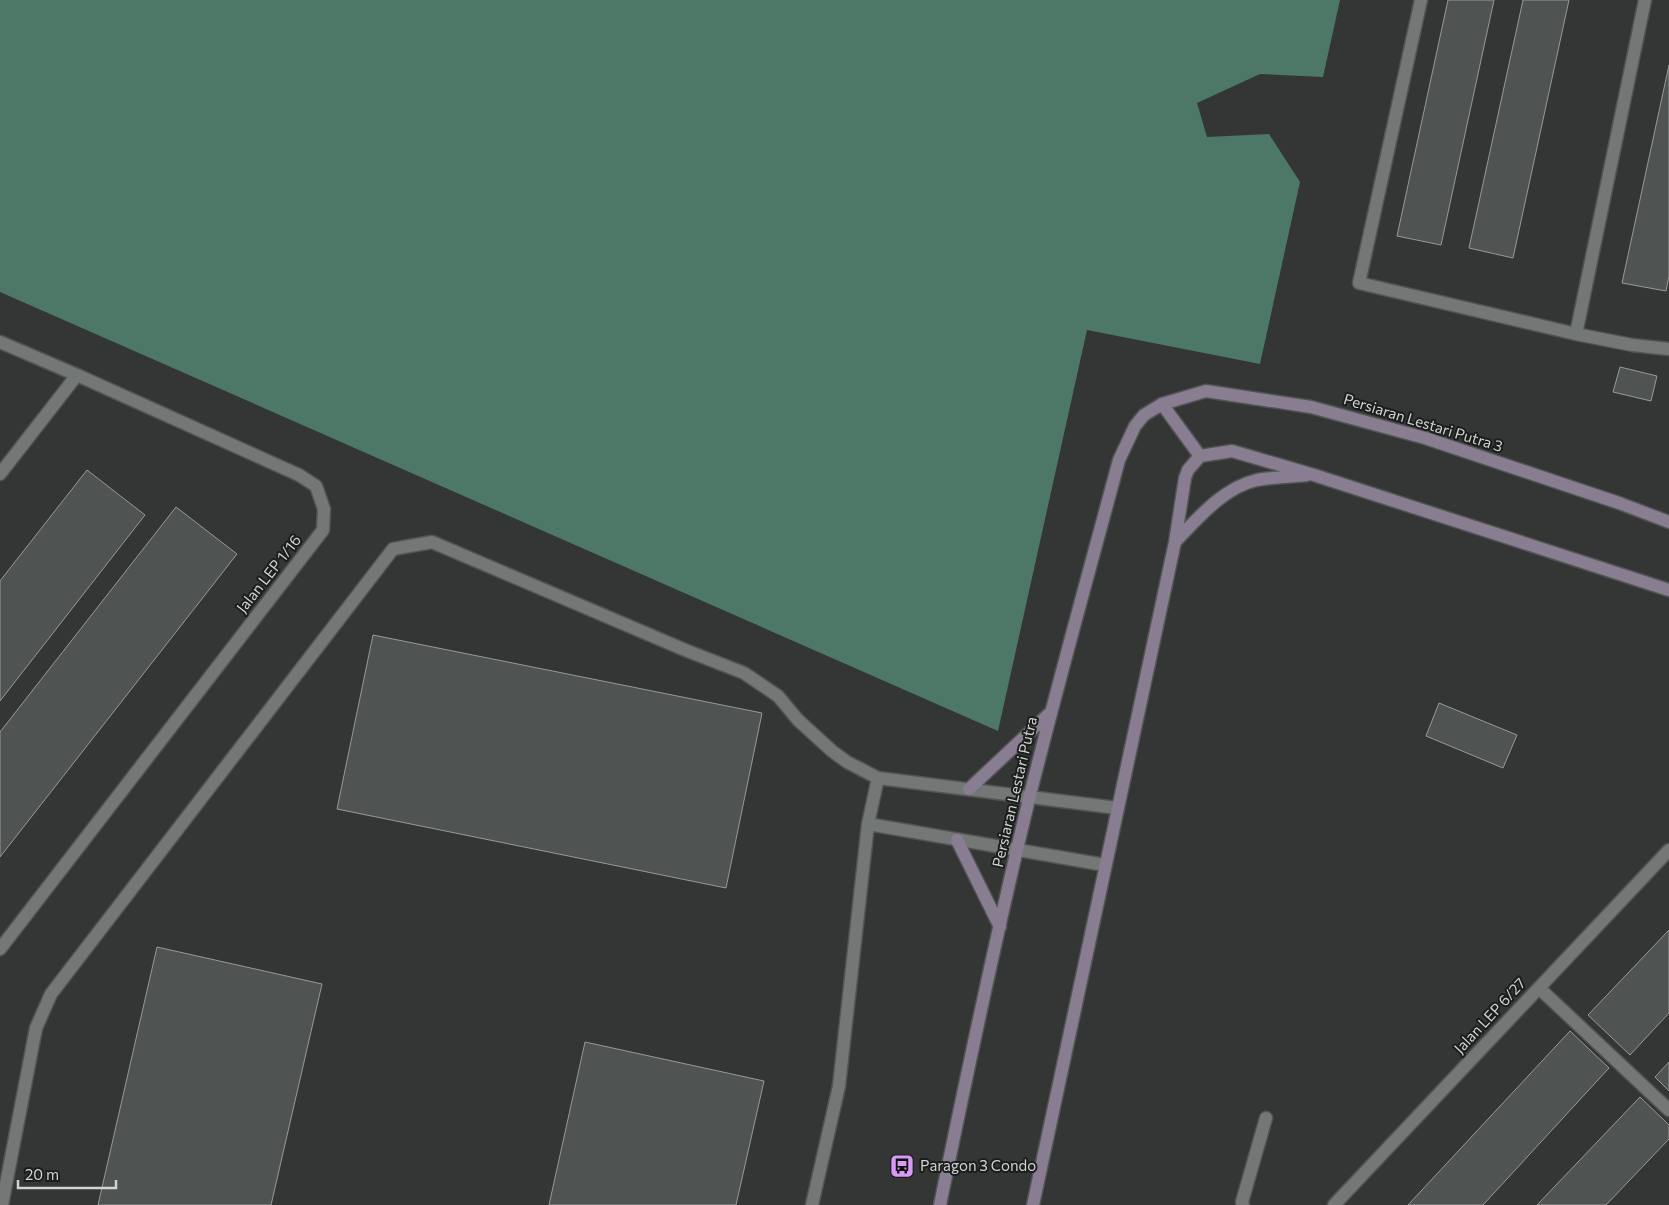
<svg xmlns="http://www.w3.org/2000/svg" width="1669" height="1205" viewBox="0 0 1669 1205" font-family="Commissioner,sans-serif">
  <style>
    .forest { fill: #4d7766 }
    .building { fill: #4f5351; stroke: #969a98 }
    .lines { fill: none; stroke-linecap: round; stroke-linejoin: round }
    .lane-casing { stroke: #525453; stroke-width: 15 }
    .street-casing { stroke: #525453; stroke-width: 15 }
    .secondary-casing { stroke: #525453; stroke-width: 15 }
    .lane { stroke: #737775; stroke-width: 12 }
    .street { stroke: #737775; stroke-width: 12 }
    .secondary { stroke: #897e91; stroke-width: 12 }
    .labels { text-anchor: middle; stroke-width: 4; stroke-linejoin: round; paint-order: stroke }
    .street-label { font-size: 15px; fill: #d1d3d2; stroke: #1c1d1d }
    .poi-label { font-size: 15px; fill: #d1d3d2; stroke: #1c1d1d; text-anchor: start }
  </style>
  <rect width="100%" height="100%" fill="#333635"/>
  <path class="forest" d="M 0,0 L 1340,0 L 1323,77 L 1260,74 L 1197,103 L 1207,137 L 1269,134 L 1300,182 L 1260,364 L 1087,330 L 998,731 L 0,292 Z"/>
  <path class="building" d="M 1448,0 L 1494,0 L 1441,245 L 1397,236 Z
    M 1523,0 L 1569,0 L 1513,258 L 1469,248 Z
    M 1669,65 L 1669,276 L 1666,291 L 1622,283 Z
    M 1620,367 L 1657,376 L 1651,401 L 1613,392 Z
    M 87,470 L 145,515 L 0,701 L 0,581 Z
    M 176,507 L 237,554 L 0,857 L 0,732 Z
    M 373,635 L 762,713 L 726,888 L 337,809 Z
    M 1439,703 L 1517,735 L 1503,768 L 1426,736 Z
    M 1669,930 L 1669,1013 L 1630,1055 L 1588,1015 Z
    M 157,947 L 322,984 L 271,1205 L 98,1205 Z
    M 1570,1031 L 1609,1068 L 1483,1205 L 1408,1205 Z
    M 585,1042 L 764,1081 L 736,1205 L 549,1205 Z
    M 1669,1062 L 1669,1091 L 1655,1077 Z
    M 1640,1097 L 1669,1125 L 1669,1139 L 1606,1205 L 1537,1205 Z"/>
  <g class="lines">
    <g class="lane-casing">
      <path id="lane" d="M 1421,0 L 1359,283 L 1576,334 L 1632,345 L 1669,349
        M 1576,334 L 1645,0
        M 1539,988 L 1669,1110
        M 1243,1205 L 1242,1202 L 1266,1118"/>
    </g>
    <g class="street-casing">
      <path id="street" d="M 0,342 L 77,375 L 299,475 L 316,486 L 324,509 L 323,530 L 0,949
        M 0,474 L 77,375
        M 868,824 L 1105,865
        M 2,1205 L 36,1028 L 51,994 L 393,549 L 432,542 L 685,650 L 744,673 L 778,696 L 798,720 L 832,751 L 847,762 L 878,778 L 1117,808
        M 812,1205 L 839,1086 L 868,824 L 878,778
        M 1334,1205 L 1669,850"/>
    </g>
    <g class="secondary-casing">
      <path id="secondary" d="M 1162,404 L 1200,456
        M 1200,456 L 1232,451 L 1314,475 L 1669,590
        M 1175,542 C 1197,519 1224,487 1257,480 C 1273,477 1291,477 1307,475
        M 969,789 L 1051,712
        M 957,840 L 1000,927
        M 940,1205 C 968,1068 997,931 1030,795 C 1058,683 1089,572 1119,460 L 1135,426 L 1144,415 L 1162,404 L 1206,391 L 1311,407 L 1425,438 L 1619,503 L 1669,522
        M 1033,1205 L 1175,542 L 1185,478 L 1188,470 L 1200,456"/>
    </g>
    <use href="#lane" class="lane"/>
    <use href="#street" class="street"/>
    <use href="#secondary" class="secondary"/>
  </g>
  <defs>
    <g id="bus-square" transform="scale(1.25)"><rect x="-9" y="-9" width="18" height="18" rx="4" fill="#d99af7" stroke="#1c1d1d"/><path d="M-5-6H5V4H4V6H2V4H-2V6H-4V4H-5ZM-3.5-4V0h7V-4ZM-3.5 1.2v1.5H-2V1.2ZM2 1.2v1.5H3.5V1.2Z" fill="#111"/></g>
  </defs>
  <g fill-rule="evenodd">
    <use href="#bus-square" x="902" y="1166"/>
  </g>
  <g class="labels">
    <g class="street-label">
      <text transform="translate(1423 423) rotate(17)" y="5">Persiaran Lestari Putra 3</text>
      <text transform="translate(269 574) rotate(-52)" y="5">Jalan LEP 1/16</text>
      <text transform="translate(1015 792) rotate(-77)" y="5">Persiaran Lestari Putra</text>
      <text transform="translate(1490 1016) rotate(-47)" y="5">Jalan LEP 6/27</text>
    </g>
    <g class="poi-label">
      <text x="920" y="1171">Paragon 3 Condo</text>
    </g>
  </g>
  <path d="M18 1180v8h98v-8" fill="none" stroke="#d1d3d2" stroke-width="2.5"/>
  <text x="25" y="1180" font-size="15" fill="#d1d3d2" stroke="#1c1d1d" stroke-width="4" paint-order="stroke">20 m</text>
</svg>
